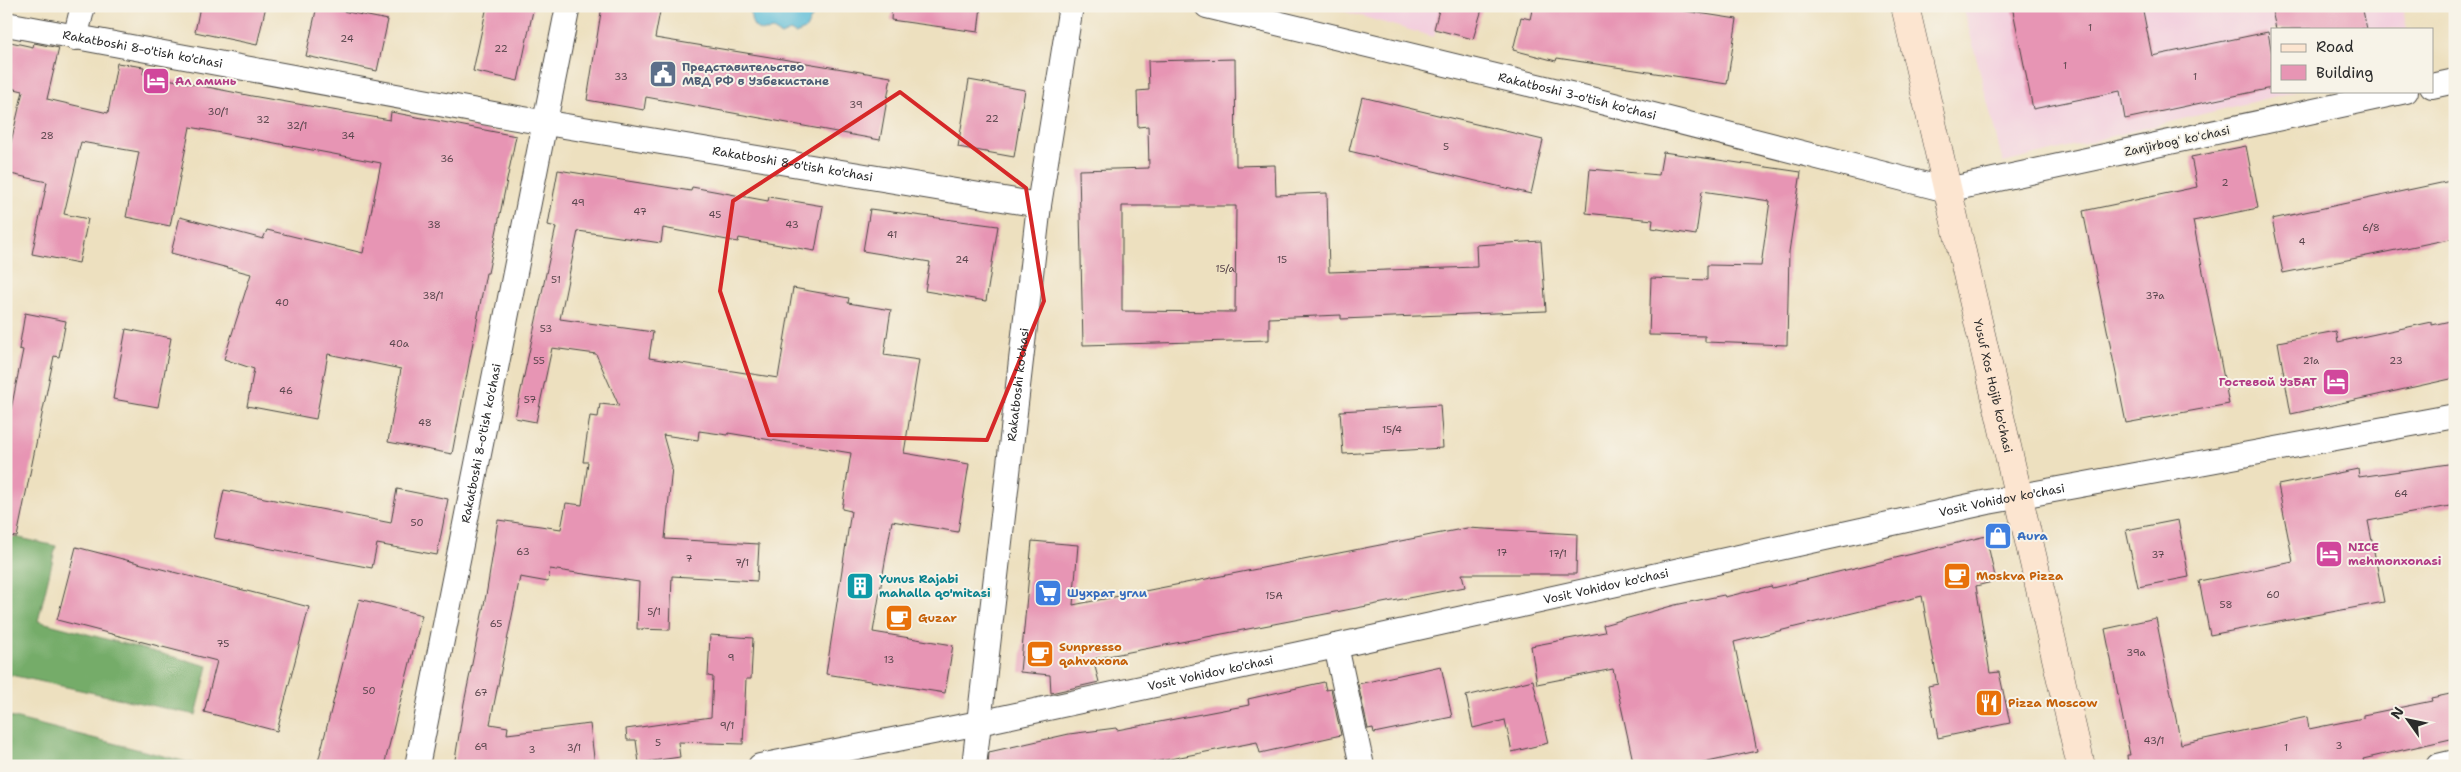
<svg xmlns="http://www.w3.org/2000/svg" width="2461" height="772" viewBox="0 0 2461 772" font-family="'Shantell Sans',sans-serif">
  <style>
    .built { fill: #f3cfde }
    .forest { fill: #74ac69; stroke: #506c4a }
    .water { fill: #58bbd7; stroke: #427381 }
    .building { fill: #e795b4; fill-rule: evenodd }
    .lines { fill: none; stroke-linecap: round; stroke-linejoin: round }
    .street-casing { stroke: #484641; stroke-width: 26 }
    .secondary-casing { stroke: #484641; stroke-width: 29 }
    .street { stroke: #fff; stroke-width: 24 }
    .secondary { stroke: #fce5d0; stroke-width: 28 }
    .marked { fill: none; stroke: #d62828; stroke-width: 4; stroke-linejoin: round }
    .labels { text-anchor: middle; stroke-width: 4; stroke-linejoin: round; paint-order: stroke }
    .number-label { font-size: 10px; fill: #5a464d }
    .street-label { font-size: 12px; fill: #2b2b2b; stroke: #f7f3e8 }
    .service-label { font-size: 12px; font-weight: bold; fill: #4e5e75; stroke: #f7f3e8; text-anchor: start }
    .hotel-label { font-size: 12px; font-weight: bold; fill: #b23c85; stroke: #f7f3e8; text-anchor: start }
    .shop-label { font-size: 12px; font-weight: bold; fill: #366cbe; stroke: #f7f3e8; text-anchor: start }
    .food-label { font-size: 12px; font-weight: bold; fill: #c56008; stroke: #f7f3e8; text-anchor: start }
    .culture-label { font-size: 12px; font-weight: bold; fill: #0d838f; stroke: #f7f3e8; text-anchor: start }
  </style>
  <rect width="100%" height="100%" fill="#f7f3e8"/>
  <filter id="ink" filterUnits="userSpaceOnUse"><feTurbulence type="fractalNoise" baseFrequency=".02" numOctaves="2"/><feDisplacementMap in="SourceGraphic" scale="10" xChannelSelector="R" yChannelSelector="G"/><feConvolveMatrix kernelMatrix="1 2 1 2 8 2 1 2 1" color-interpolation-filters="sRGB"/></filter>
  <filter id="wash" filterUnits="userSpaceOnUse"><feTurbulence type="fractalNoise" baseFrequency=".0096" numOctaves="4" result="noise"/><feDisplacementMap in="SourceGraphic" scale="20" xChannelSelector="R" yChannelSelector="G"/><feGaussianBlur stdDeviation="1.12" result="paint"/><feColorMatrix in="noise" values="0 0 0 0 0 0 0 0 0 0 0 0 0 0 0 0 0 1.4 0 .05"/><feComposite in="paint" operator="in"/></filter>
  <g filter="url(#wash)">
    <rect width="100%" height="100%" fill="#ede0bf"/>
    <path class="built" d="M 1325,6 L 1441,6 L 1434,37 Z
      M 1963,6 L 2402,6 L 2407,29 L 2272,29 L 2272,91 L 2297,91 L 2003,163 Z"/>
    <path class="forest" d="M 6,535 L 56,546 L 38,621 L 208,666 L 196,715 L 6,674 Z
      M 6,716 L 203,766 L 6,766 Z"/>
    <path class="water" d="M 752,6 L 815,6 L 816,10 L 805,30 L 795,34 L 790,31 L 781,35 L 773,30 C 755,34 748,24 752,6 Z"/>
    <g id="blocks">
      <path class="building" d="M 200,6 L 266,6 L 257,45 L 195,32 Z
        M 317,6 L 388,20 L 377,71 L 306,56 Z
        M 487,6 L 534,6 L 518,81 L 473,71 Z
        M 602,6 L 661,6 L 655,38 L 891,77 L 880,140 L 646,97 L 644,110 L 587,100 Z
        M 892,6 L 981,6 L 978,32 L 891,20 Z
        M 1440,6 L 1483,6 L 1473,39 L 1434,29 Z
        M 1533,6 L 1653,6 L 1737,19 L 1727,84 L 1557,58 L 1556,61 L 1513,50 L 1521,17 L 1530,19 Z
        M 2012,6 L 2142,6 L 2152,56 L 2268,32 L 2272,54 L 2272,88 L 2125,119 L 2120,91 L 2033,109 Z
        M 2271,6 L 2362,6 L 2367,29 L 2276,29 Z
        M 6,41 L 33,47 L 34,43 L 59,48 L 47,99 L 108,113 L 117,63 L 144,67 L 143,74 L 252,96 L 390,120 L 391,112 L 516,136 L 488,273 L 486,273 L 452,454 L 388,442 L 401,369 L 328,354 L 316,419 L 247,406 L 254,369 L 224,359 L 251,274 L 171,253 L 180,217 L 263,239 L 267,230 L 363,253 L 381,163 L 190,127 L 170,226 L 126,217 L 139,152 L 81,142 L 64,214 L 88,219 L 79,263 L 32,254 L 47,182 L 6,173 L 6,163 L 23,91 L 6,87 Z
        M 1235,59 L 1236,166 L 1275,165 L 1276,195 L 1327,193 L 1329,272 L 1477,267 L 1476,245 L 1541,241 L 1546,311 L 1341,319 L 1341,315 L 1269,318 L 1269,340 L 1083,345 L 1079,170 L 1149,168 L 1148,126 L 1138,127 L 1137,91 L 1149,90 L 1148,61 ZM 1122,206 L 1236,206 L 1235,312 L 1122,311 Z
        M 969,80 L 1025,90 L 1014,157 L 958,147 Z
        M 1362,97 L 1543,140 L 1531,194 L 1349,151 Z
        M 2246,146 L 2258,208 L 2193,221 L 2229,404 L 2126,423 L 2083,211 L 2197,187 L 2191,157 Z
        M 1663,152 L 1801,172 L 1789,252 L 1787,345 L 1705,342 L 1705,336 L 1649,335 L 1651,278 L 1707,280 L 1707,265 L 1761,266 L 1770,201 L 1702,191 L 1696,235 L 1652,228 L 1653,220 L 1586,213 L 1590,169 L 1659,175 Z
        M 558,170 L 691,191 L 692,187 L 768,201 L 769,197 L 823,206 L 815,251 L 739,238 L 738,242 L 663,228 L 661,243 L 578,231 L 560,319 L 653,332 L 649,358 L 778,378 L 793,288 L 849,298 L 848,303 L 891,310 L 884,355 L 919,360 L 904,453 L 969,464 L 958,532 L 892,521 L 873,632 L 953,645 L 945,693 L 826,674 L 851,511 L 842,509 L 851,453 L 728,433 L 728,435 L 699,431 L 698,440 L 663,435 L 672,467 L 665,539 L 759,544 L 757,581 L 672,576 L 670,630 L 637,629 L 639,582 L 550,569 L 548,582 L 520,577 L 490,724 L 508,727 L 507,734 L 590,724 L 595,766 L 454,766 L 464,703 L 487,590 L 498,520 L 561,529 L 566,503 L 582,505 L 588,462 L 583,462 L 590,416 L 598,417 L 600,404 L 619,406 L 596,354 L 552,348 L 536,422 L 515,418 L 556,227 L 548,225 Z
        M 2455,180 L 2455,238 L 2283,273 L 2272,219 Z
        M 870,209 L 998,226 L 986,301 L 925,291 L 930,262 L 863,251 Z
        M 25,313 L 66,321 L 59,357 L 54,356 L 17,537 L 6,536 L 6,434 L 23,350 L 19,349 Z
        M 2455,320 L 2455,378 L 2291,414 L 2278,342 L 2336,331 L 2338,342 L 2432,322 L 2432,325 Z
        M 126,329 L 171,338 L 158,407 L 113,399 Z
        M 1440,405 L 1443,448 L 1343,454 L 1340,411 Z
        M 2455,463 L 2455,505 L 2368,521 L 2384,602 L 2210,635 L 2199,581 L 2293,562 L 2278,485 L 2358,469 L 2359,477 Z
        M 397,489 L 448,499 L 437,555 L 377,544 L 372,568 L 214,538 L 224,490 L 391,523 Z
        M 2178,520 L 2189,577 L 2138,587 L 2126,530 Z
        M 1467,528 L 1577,534 L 1576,574 L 1462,574 L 1465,587 L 1093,659 L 1099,682 L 1051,693 L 1050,675 L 1020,672 L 1032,541 L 1078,545 L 1073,605 Z
        M 1986,536 L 1996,581 L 1976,586 L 1990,673 L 1999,672 L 2010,723 L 1938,738 L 1928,686 L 1938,684 L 1922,596 L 1734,642 L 1757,751 L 1690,766 L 1634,766 L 1613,669 L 1537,684 L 1531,646 L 1605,632 L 1603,625 L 1675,605 L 1724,595 L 1725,597 L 1771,586 L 1772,588 Z
        M 76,547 L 309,607 L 277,731 L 204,712 L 217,661 L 57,620 Z
        M 359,599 L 422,615 L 384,766 L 317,766 Z
        M 2156,618 L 2181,744 L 2307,717 L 2309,729 L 2363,718 L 2363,715 L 2432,701 L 2431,698 L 2455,693 L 2455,738 L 2363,759 L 2364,762 L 2347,766 L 2128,766 L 2127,755 L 2130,755 L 2105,629 Z
        M 710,635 L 753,638 L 751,679 L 746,679 L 743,744 L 678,742 L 680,757 L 639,763 L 636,740 L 627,740 L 626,729 L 711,717 L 713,677 L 708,676 Z
        M 1441,666 L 1452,717 L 1374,733 L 1373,728 L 1368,729 L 1358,684 Z
        M 1533,680 L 1548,743 L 1512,752 L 1505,720 L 1473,728 L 1466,696 Z
        M 1324,682 L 1326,690 L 1331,689 L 1341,735 L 1260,753 L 1257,742 L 1134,766 L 988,766 L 989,752 L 1069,734 L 1116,728 L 1117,730 L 1249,705 L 1248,699 Z"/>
    </g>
  </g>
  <g filter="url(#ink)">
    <use href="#blocks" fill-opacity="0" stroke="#484641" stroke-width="1"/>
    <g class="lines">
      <g class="street-casing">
        <g id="street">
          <path id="s1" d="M 1207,6 L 1578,96 L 1947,190 L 2406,91"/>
          <path id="s2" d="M 6,24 L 499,115 L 1039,205"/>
          <path d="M 75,38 L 83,6"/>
          <path d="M 2432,86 L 2455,81"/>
          <path d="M 1336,646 L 1362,766"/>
          <path id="s3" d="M 417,766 L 568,6"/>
          <path id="s4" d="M 760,766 L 979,723 L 1336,646 L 1988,502 L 2455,416"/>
          <path id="s5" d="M 974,766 L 1039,205 L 1071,6"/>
          <path d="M 2438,766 L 2455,762"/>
        </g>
      </g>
      <g class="secondary-casing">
        <g id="secondary">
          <path id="s6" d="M 1905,6 L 2081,766"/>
        </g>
      </g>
      <use href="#street" class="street"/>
      <use href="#secondary" class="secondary"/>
    </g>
  </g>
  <path class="marked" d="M 900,92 L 1026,188 L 1044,301 L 987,440 L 769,435 L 720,291 L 733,201 Z"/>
  <defs>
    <g id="civic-square" transform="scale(1.4375)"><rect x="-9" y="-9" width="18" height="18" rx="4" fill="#5c6f8a" stroke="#f7f3e8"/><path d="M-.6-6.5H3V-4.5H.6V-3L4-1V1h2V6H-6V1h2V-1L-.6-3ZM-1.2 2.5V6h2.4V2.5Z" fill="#fff"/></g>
    <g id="hotel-square" transform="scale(1.4375)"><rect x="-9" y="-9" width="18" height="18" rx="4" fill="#d1479c" stroke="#f7f3e8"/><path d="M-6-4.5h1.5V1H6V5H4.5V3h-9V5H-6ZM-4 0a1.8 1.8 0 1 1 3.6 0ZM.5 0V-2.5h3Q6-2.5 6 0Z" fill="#fff"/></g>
    <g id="shop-square" transform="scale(1.4375)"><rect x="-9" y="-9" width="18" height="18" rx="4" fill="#3f7fe0" stroke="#f7f3e8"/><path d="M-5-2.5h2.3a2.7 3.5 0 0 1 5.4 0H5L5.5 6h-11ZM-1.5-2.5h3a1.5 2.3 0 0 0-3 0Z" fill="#fff"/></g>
    <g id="cafe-square" transform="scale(1.4375)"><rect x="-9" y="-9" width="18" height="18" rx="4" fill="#e8710a" stroke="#f7f3e8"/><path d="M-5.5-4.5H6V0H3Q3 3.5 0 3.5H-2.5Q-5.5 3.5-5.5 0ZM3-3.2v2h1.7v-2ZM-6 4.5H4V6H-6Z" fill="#fff"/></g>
    <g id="building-square" transform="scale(1.4375)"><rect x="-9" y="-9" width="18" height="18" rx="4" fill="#0f9aa8" stroke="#f7f3e8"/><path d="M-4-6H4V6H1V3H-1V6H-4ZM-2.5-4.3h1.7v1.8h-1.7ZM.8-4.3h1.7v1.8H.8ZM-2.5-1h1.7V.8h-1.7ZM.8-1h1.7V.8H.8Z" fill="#fff"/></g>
    <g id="supermarket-square" transform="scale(1.4375)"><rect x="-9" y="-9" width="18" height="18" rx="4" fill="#3f7fe0" stroke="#f7f3e8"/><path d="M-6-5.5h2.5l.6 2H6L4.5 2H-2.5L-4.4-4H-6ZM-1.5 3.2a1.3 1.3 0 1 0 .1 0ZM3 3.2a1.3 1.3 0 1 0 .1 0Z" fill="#fff"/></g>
    <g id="restaurant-square" transform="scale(1.4375)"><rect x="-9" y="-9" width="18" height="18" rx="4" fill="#e8710a" stroke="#f7f3e8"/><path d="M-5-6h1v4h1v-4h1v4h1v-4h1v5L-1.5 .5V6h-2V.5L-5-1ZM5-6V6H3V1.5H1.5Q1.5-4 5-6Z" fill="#fff"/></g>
  </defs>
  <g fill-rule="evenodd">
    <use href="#civic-square" x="663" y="74"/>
    <use href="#hotel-square" x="156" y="81"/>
    <use href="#hotel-square" x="2336" y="382"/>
    <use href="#shop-square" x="1998" y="536"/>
    <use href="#hotel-square" x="2329" y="554"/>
    <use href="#cafe-square" x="1957" y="576"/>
    <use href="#building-square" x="860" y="586"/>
    <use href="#supermarket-square" x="1048" y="593"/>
    <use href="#cafe-square" x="899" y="618"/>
    <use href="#cafe-square" x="1040" y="654"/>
    <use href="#restaurant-square" x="1989" y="703"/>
  </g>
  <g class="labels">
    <g class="number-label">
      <text x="2090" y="31">1</text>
      <text x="347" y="42">24</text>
      <text x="501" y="52">22</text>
      <text x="2065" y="69">1</text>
      <text x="621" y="80">33</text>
      <text x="2195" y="80">1</text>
      <text x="856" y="108">39</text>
      <text x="218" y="115">30/1</text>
      <text x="992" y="122">22</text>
      <text x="263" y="123">32</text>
      <text x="297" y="129">32/1</text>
      <text x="47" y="139">28</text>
      <text x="348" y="139">34</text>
      <text x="1446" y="150">5</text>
      <text x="447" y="162">36</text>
      <text x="2225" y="186">2</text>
      <text x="578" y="206">49</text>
      <text x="640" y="215">47</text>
      <text x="715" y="218">45</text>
      <text x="434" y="228">38</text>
      <text x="792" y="228">43</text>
      <text x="2371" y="231">6/8</text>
      <text x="892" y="238">41</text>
      <text x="2302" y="245">4</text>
      <text x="962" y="263">24</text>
      <text x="1282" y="263">15</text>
      <text x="1225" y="272">15/a</text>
      <text x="556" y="283">51</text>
      <text x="433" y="299">38/1</text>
      <text x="2155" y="299">37a</text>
      <text x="282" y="306">40</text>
      <text x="546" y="332">53</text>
      <text x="399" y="347">40a</text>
      <text x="539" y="364">55</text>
      <text x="2311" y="364">21a</text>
      <text x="2396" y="364">23</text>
      <text x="286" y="394">46</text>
      <text x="530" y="403">57</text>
      <text x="425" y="426">48</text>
      <text x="1392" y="433">15/4</text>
      <text x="2401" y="497">64</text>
      <text x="417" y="526">50</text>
      <text x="523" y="555">63</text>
      <text x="1502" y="556">17</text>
      <text x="1558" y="557">17/1</text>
      <text x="2158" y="558">37</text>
      <text x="689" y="562">7</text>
      <text x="742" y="566">7/1</text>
      <text x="2273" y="598">60</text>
      <text x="1274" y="599">15А</text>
      <text x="2226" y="608">58</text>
      <text x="654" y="615">5/1</text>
      <text x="496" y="627">65</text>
      <text x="223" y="647">75</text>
      <text x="2136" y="656">39a</text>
      <text x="731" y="661">9</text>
      <text x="889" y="663">13</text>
      <text x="369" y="694">50</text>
      <text x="481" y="696">67</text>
      <text x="727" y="729">9/1</text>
      <text x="2154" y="744">43/1</text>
      <text x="658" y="746">5</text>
      <text x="2339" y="749">3</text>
      <text x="481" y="750">69</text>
      <text x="574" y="751">3/1</text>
      <text x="2286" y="751">1</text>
      <text x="532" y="753">3</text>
    </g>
    <g class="street-label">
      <text dy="4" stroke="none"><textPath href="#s2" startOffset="139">Rakatboshi 8-o'tish ko'chasi</textPath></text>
      <text dy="4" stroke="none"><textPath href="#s1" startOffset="381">Rakatboshi 3-o'tish ko'chasi</textPath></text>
      <text transform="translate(2177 141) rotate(-12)" y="4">Zanjirbogʻ koʻchasi</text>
      <text dy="4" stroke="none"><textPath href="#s2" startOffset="799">Rakatboshi 8-o'tish ko'chasi</textPath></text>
      <text dy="4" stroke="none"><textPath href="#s5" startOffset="384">Rakatboshi ko'chasi</textPath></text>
      <text dy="4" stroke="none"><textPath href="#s6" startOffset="390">Yusuf Xos Hojib ko'chasi</textPath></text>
      <text dy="4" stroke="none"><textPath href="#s3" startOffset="329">Rakatboshi 8-o'tish ko'chasi</textPath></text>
      <text dy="4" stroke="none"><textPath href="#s4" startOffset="1270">Vosit Vohidov ko'chasi</textPath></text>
      <text dy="4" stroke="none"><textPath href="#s4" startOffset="865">Vosit Vohidov ko'chasi</textPath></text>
      <text dy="4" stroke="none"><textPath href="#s4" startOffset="460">Vosit Vohidov ko'chasi</textPath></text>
    </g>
    <g class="service-label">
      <text x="682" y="71">Представительство<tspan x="682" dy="14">МВД РФ в Узбекистане</tspan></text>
    </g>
    <g class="hotel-label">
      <text x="175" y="85">Ал аминь</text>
      <text x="2317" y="386" text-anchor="end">Гостевой УзБАТ</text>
      <text x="2348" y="551">NICE<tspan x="2348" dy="14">mehmonxonasi</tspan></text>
    </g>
    <g class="shop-label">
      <text x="2017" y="540">Aura</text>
      <text x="1067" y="597">Шухрат угли</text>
    </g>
    <g class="food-label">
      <text x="1976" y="580">Moskva Pizza</text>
      <text x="918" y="622">Guzar</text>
      <text x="1059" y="651">Sunpresso<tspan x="1059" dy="14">qahvaxona</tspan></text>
      <text x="2008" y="707">Pizza Moscow</text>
    </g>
    <g class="culture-label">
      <text x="879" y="583">Yunus Rajabi<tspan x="879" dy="14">mahalla qo'mitasi</tspan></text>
    </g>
  </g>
  <rect width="2461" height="772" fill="none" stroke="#f7f3e8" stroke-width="25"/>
  <rect x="2271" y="28" width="162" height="65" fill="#f7f3e8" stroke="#a5a39c"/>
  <rect x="2281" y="44" width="25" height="8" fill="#fce5d0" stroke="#a5a39c"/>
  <text x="2316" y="52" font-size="15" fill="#2b2b2b">Road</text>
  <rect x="2281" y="65" width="25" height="15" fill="#e795b4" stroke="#a5a39c"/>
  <text x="2316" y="78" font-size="15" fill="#2b2b2b">Building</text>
  <g transform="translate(2408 720) rotate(303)" stroke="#f7f3e8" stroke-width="4" paint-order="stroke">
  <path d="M0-4L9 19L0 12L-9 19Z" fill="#2b2b2b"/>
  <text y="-8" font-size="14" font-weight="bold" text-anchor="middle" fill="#2b2b2b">N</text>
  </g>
</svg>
